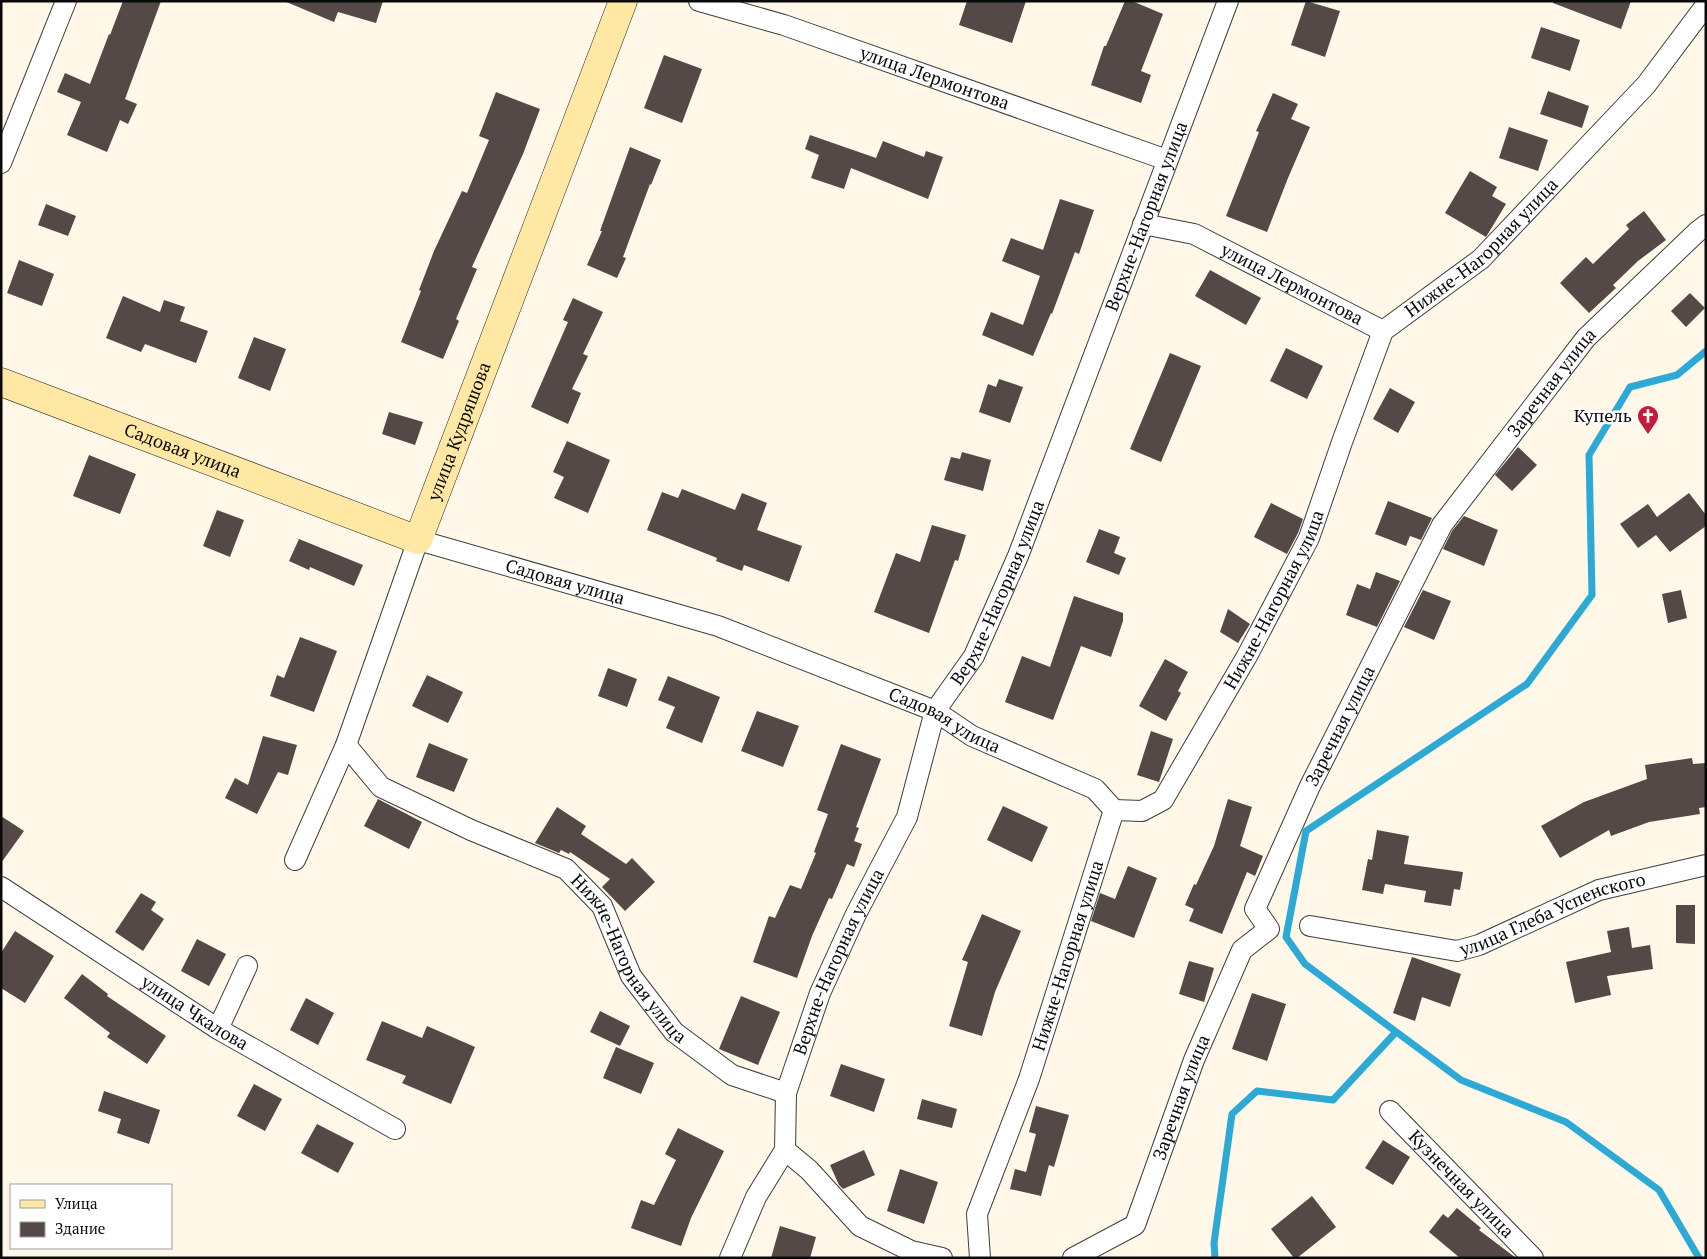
<svg xmlns="http://www.w3.org/2000/svg" width="1707" height="1259" viewBox="0 0 1707 1259" font-family="'PT Serif',serif">
  <style>
    .lines { fill: none; stroke-linecap: round; stroke-linejoin: round }
    .stream { stroke: #2caad5; stroke-width: 7 }
    .building { fill: #544946 }
    .street-casing { stroke: #3d3d3d; stroke-width: 22 }
    .secondary-casing { stroke: #2c2c2c; stroke-width: 29 }
    .street { stroke: #fff; stroke-width: 20 }
    .secondary { stroke: #ffe8a3; stroke-width: 28 }
    .labels { text-anchor: middle; stroke-width: 5; stroke-linejoin: round; paint-order: stroke }
    .street-label { font-size: 18px; fill: #0a0a0a; stroke: #fff }
    .poi-label { font-size: 18px; fill: #0a0a0a; stroke: #fff; text-anchor: end }
  </style>
  <rect width="100%" height="100%" fill="#fff7e8"/>
  <g class="lines">
    <path class="stream" d="M 1215,1258 L 1214,1243 L 1232,1114 L 1257,1091 L 1333,1100 L 1396,1032
      M 1699,1258 L 1659,1190 L 1566,1122 L 1461,1080 L 1305,964 L 1286,937 L 1306,831 L 1527,684 L 1592,595 L 1589,455 L 1630,387 L 1677,375 L 1706,351"/>
  </g>
  <path class="building" d="M 123,1 L 161,1 L 125,99 L 137,104 L 128,124 L 120,120 L 107,152 L 67,135 L 81,102 L 57,92 L 65,73 L 90,84 L 109,34 L 110,35 Z
    M 284,1 L 383,1 L 376,23 L 338,12 L 334,22 Z
    M 967,1 L 1026,1 L 1012,43 L 959,25 Z
    M 1125,1 L 1132,1 L 1163,14 L 1141,71 L 1151,75 L 1141,103 L 1091,85 L 1104,46 L 1106,46 Z
    M 1306,1 L 1340,11 L 1325,57 L 1291,45 Z
    M 1553,1 L 1631,1 L 1621,29 L 1553,3 Z
    M 1541,27 L 1580,40 L 1570,71 L 1531,58 Z
    M 664,55 L 702,69 L 682,123 L 644,108 Z
    M 1548,91 L 1589,106 L 1582,128 L 1540,114 Z
    M 496,92 L 540,109 L 523,154 L 472,267 L 477,269 L 456,319 L 459,321 L 443,359 L 401,342 L 421,291 L 419,290 L 434,251 L 462,191 L 467,193 L 489,140 L 479,136 Z
    M 1273,93 L 1298,104 L 1291,119 L 1310,127 L 1288,178 L 1267,232 L 1226,216 L 1259,132 L 1256,131 Z
    M 1509,127 L 1548,140 L 1538,171 L 1499,158 Z
    M 810,135 L 876,158 L 883,141 L 924,157 L 926,151 L 943,157 L 928,199 L 851,168 L 844,189 L 811,178 L 819,155 L 805,149 Z
    M 630,147 L 661,160 L 651,185 L 650,184 L 623,257 L 626,258 L 617,278 L 587,265 L 602,231 L 600,231 Z
    M 1470,171 L 1497,187 L 1492,196 L 1506,204 L 1486,237 L 1445,213 Z
    M 1060,199 L 1094,210 L 1079,254 L 1075,252 L 1052,314 L 1051,313 L 1033,356 L 982,335 L 991,312 L 1023,325 L 1040,276 L 1002,261 L 1011,238 L 1043,250 Z
    M 46,204 L 76,216 L 68,236 L 38,225 Z
    M 1644,211 L 1666,240 L 1638,261 L 1613,285 L 1616,288 L 1589,313 L 1560,283 L 1586,257 L 1593,264 L 1629,229 L 1626,225 Z
    M 19,260 L 54,274 L 42,306 L 7,293 Z
    M 1210,270 L 1261,298 L 1246,325 L 1195,296 Z
    M 1690,293 L 1705,308 L 1686,327 L 1671,311 Z
    M 123,296 L 160,312 L 164,300 L 185,307 L 180,321 L 208,331 L 196,363 L 145,344 L 141,352 L 106,338 Z
    M 573,298 L 603,312 L 583,354 L 588,356 L 572,389 L 581,393 L 568,424 L 531,407 L 568,322 L 563,320 Z
    M 254,337 L 286,349 L 270,391 L 238,378 Z
    M 1286,348 L 1323,366 L 1307,399 L 1270,381 Z
    M 1170,353 L 1201,366 L 1161,462 L 1130,449 Z
    M 999,379 L 1023,387 L 1010,423 L 979,412 L 988,384 L 996,387 Z
    M 1390,388 L 1415,402 L 1398,433 L 1373,419 Z
    M 389,412 L 423,422 L 415,445 L 382,434 Z
    M 567,441 L 610,460 L 588,513 L 554,498 L 564,477 L 553,472 Z
    M 1518,447 L 1537,465 L 1512,491 L 1495,475 Z
    M 962,452 L 991,460 L 983,491 L 944,480 L 951,457 L 960,459 Z
    M 89,455 L 136,474 L 120,514 L 73,496 Z
    M 682,489 L 735,510 L 742,493 L 767,503 L 757,530 L 802,546 L 789,582 L 744,565 L 742,571 L 716,561 L 717,558 L 647,530 L 662,492 L 678,498 Z
    M 1689,493 L 1706,515 L 1706,526 L 1670,552 L 1656,535 L 1638,548 L 1620,524 L 1648,504 L 1657,517 Z
    M 1388,501 L 1432,518 L 1421,540 L 1410,536 L 1406,546 L 1375,534 Z
    M 1271,503 L 1303,519 L 1298,533 L 1287,554 L 1254,537 Z
    M 217,510 L 244,520 L 230,557 L 203,546 Z
    M 1464,516 L 1498,530 L 1484,566 L 1443,549 L 1452,531 Z
    M 932,525 L 966,535 L 958,561 L 955,560 L 929,633 L 874,612 L 896,553 L 920,562 Z
    M 1099,529 L 1120,537 L 1114,553 L 1126,558 L 1119,575 L 1086,562 Z
    M 299,539 L 363,565 L 354,586 L 310,567 L 309,570 L 289,561 Z
    M 1376,572 L 1400,581 L 1377,627 L 1346,615 L 1357,584 L 1370,589 Z
    M 1423,590 L 1451,601 L 1434,640 L 1404,627 Z
    M 1681,590 L 1687,618 L 1668,623 L 1662,594 Z
    M 1074,596 L 1123,613 L 1123,621 L 1111,657 L 1081,646 L 1053,720 L 1005,702 L 1022,656 L 1050,667 Z
    M 1228,609 L 1250,624 L 1238,643 L 1220,632 Z
    M 300,637 L 337,651 L 314,712 L 270,696 L 277,675 L 284,678 Z
    M 1165,659 L 1188,672 L 1178,691 L 1181,693 L 1166,721 L 1139,706 Z
    M 608,668 L 637,679 L 627,707 L 598,696 Z
    M 427,675 L 463,692 L 448,723 L 412,706 Z
    M 668,676 L 720,697 L 702,743 L 666,728 L 675,707 L 658,700 Z
    M 757,711 L 799,726 L 783,767 L 741,751 Z
    M 1151,731 L 1173,739 L 1159,782 L 1137,775 Z
    M 263,736 L 297,745 L 288,775 L 278,772 L 257,814 L 225,798 L 235,778 L 248,785 Z
    M 429,743 L 468,759 L 454,792 L 416,777 Z
    M 841,744 L 881,759 L 856,827 L 859,828 L 854,841 L 862,844 L 854,867 L 847,864 L 832,899 L 829,898 L 812,936 L 797,978 L 753,962 L 769,916 L 775,918 L 790,885 L 801,889 L 816,853 L 814,852 L 828,814 L 817,810 Z
    M 1692,758 L 1693,764 L 1706,763 L 1706,807 L 1699,808 L 1700,814 L 1649,822 L 1611,836 L 1609,830 L 1560,858 L 1541,826 L 1584,802 L 1647,779 L 1645,765 Z
    M 378,799 L 422,822 L 409,849 L 364,826 Z
    M 1228,799 L 1252,807 L 1240,846 L 1263,856 L 1255,876 L 1247,872 L 1222,934 L 1189,921 L 1194,909 L 1185,905 L 1194,884 L 1196,885 L 1214,846 Z
    M 1003,806 L 1048,827 L 1032,862 L 987,840 Z
    M 557,807 L 586,826 L 581,834 L 626,864 L 632,858 L 655,882 L 625,911 L 602,887 L 610,879 L 570,852 L 569,854 L 561,850 L 559,853 L 535,843 Z
    M 1,816 L 24,831 L 1,863 Z
    M 1377,830 L 1409,836 L 1404,864 L 1463,872 L 1460,890 L 1454,889 L 1451,906 L 1424,902 L 1426,891 L 1385,884 L 1383,894 L 1362,890 L 1368,859 L 1372,860 Z
    M 1128,866 L 1157,878 L 1134,938 L 1091,921 L 1100,893 L 1115,899 Z
    M 141,893 L 156,902 L 151,910 L 164,919 L 143,951 L 115,932 Z
    M 1676,905 L 1695,905 L 1695,944 L 1676,943 Z
    M 982,914 L 1021,931 L 995,992 L 982,1036 L 949,1026 L 968,962 L 962,960 Z
    M 1629,927 L 1632,948 L 1650,945 L 1653,969 L 1607,976 L 1611,995 L 1575,1003 L 1566,962 L 1611,952 L 1607,931 Z
    M 15,931 L 54,956 L 25,1003 L 1,988 L 1,953 Z
    M 197,939 L 226,954 L 209,986 L 181,971 Z
    M 1412,957 L 1461,974 L 1450,1007 L 1422,997 L 1415,1021 L 1393,1013 Z
    M 1189,961 L 1214,968 L 1204,1002 L 1179,994 Z
    M 82,974 L 108,994 L 107,996 L 166,1036 L 147,1064 L 107,1037 L 110,1033 L 64,998 Z
    M 1252,993 L 1286,1004 L 1267,1061 L 1232,1049 Z
    M 741,996 L 780,1012 L 758,1065 L 719,1049 Z
    M 306,998 L 334,1013 L 318,1045 L 290,1030 Z
    M 600,1011 L 630,1026 L 620,1046 L 590,1032 Z
    M 382,1021 L 422,1038 L 427,1026 L 475,1047 L 451,1104 L 402,1083 L 406,1076 L 366,1060 Z
    M 616,1047 L 654,1063 L 641,1094 L 603,1078 Z
    M 841,1064 L 885,1079 L 874,1112 L 830,1096 Z
    M 254,1084 L 282,1099 L 265,1131 L 237,1116 Z
    M 104,1091 L 160,1110 L 149,1144 L 117,1133 L 121,1119 L 98,1111 Z
    M 922,1099 L 957,1109 L 952,1128 L 917,1119 Z
    M 1036,1106 L 1069,1115 L 1054,1167 L 1049,1165 L 1041,1196 L 1010,1189 L 1015,1169 L 1026,1172 L 1036,1134 L 1029,1132 Z
    M 317,1124 L 354,1143 L 338,1173 L 301,1153 Z
    M 678,1128 L 724,1151 L 691,1218 L 681,1246 L 631,1228 L 641,1200 L 654,1205 L 676,1160 L 665,1154 Z
    M 1383,1140 L 1410,1157 L 1393,1185 L 1365,1168 Z
    M 864,1150 L 875,1175 L 843,1189 L 839,1185 L 830,1165 Z
    M 900,1169 L 938,1182 L 924,1224 L 887,1211 Z
    M 1312,1196 L 1336,1227 L 1297,1258 L 1294,1258 L 1271,1229 Z
    M 1457,1208 L 1481,1228 L 1479,1230 L 1516,1258 L 1460,1258 L 1429,1232 L 1443,1214 L 1448,1218 Z
    M 780,1226 L 816,1237 L 810,1258 L 771,1258 Z"/>
  <g class="lines">
    <g class="street-casing">
      <g id="street">
        <path id="s1" d="M 699,1 L 784,25 L 1167,160"/>
        <path d="M 1,163 L 66,1"/>
        <path id="s2" d="M 1143,224 L 1194,234 L 1383,331"/>
        <path id="s3" d="M 346,745 L 381,787 L 471,830 L 566,869 L 602,906 L 631,976 L 674,1032 L 732,1075 L 786,1093"/>
        <path id="s4" d="M 1114,810 L 1142,811 L 1163,800 L 1247,656 L 1309,538 L 1342,442 L 1383,331 L 1481,259 L 1646,85 L 1706,5"/>
        <path id="s5" d="M 295,860 L 346,745 L 418,540 L 718,626 L 935,711 L 972,736 L 1095,789 L 1114,810"/>
        <path id="s6" d="M 1,887 L 218,1029 L 395,1129"/>
        <path id="s7" d="M 1310,926 L 1457,951 L 1479,945 L 1599,890 L 1706,865"/>
        <path d="M 218,1029 L 247,966"/>
        <path id="s8" d="M 1390,1111 L 1533,1258"/>
        <path d="M 785,1150 L 809,1170 L 860,1226 L 911,1251 L 942,1258"/>
        <path id="s9" d="M 730,1258 L 756,1197 L 785,1150 L 786,1093 L 820,993 L 856,914 L 907,817 L 935,711 L 974,656 L 1018,556 L 1228,1"/>
        <path id="s10" d="M 980,1258 L 977,1214 L 1029,1079 L 1114,810"/>
        <path id="s11" d="M 1073,1258 L 1135,1225 L 1194,1060 L 1242,950 L 1269,929 L 1255,909 L 1310,786 L 1442,525 L 1586,338 L 1697,232 L 1706,225"/>
      </g>
    </g>
    <g class="secondary-casing">
      <g id="secondary">
        <path id="s12" d="M 1,382 L 418,540 L 623,1"/>
      </g>
    </g>
    <use href="#street" class="street"/>
    <use href="#secondary" class="secondary"/>
  </g>
  <defs>
    <g id="church-pin" transform="scale(1.125)"><path d="M0 17L-7.5 6A9.5 9.5 0 1 1 7.5 6Z" fill="#c21b3b" stroke="#fff"/><path d="M-1.2-6h2.4v3.5h3.3v2.4h-3.3V6h-2.4V-.1h-3.3v-2.4h3.3Z" fill="#fff"/></g>
  </defs>
  <g fill-rule="evenodd">
    <use href="#church-pin" x="1648" y="416"/>
  </g>
  <g class="labels">
    <g class="street-label">
      <text dy="6" stroke="none"><textPath href="#s1" startOffset="248">улица Лермонтова</textPath></text>
      <text dy="6" stroke="none"><textPath href="#s9" startOffset="1130">Верхне-Нагорная улица</textPath></text>
      <text dy="6" stroke="none"><textPath href="#s4" startOffset="701">Нижне-Нагорная улица</textPath></text>
      <text dy="6" stroke="none"><textPath href="#s2" startOffset="162">улица Лермонтова</textPath></text>
      <text dy="6" stroke="none"><textPath href="#s11" startOffset="1031">Заречная улица</textPath></text>
      <text dy="6" stroke="none"><textPath href="#s12" startOffset="562">улица Кудряшова</textPath></text>
      <text dy="6" stroke="none"><textPath href="#s12" startOffset="194">Садовая улица</textPath></text>
      <text dy="6" stroke="none"><textPath href="#s5" startOffset="496">Садовая улица</textPath></text>
      <text dy="6" stroke="none"><textPath href="#s9" startOffset="725">Верхне-Нагорная улица</textPath></text>
      <text dy="6" stroke="none"><textPath href="#s4" startOffset="281">Нижне-Нагорная улица</textPath></text>
      <text dy="6" stroke="none"><textPath href="#s5" startOffset="901">Садовая улица</textPath></text>
      <text dy="6" stroke="none"><textPath href="#s11" startOffset="626">Заречная улица</textPath></text>
      <text dy="6" stroke="none"><textPath href="#s7" startOffset="252">улица Глеба Успенского</textPath></text>
      <text dy="6" stroke="none"><textPath href="#s10" startOffset="318">Нижне-Нагорная улица</textPath></text>
      <text dy="6" stroke="none"><textPath href="#s3" startOffset="368">Нижне-Нагорная улица</textPath></text>
      <text dy="6" stroke="none"><textPath href="#s9" startOffset="320">Верхне-Нагорная улица</textPath></text>
      <text dy="6" stroke="none"><textPath href="#s6" startOffset="231">улица Чкалова</textPath></text>
      <text dy="6" stroke="none"><textPath href="#s11" startOffset="206">Заречная улица</textPath></text>
      <text dy="6" stroke="none"><textPath href="#s8" startOffset="102">Кузнечная улица</textPath></text>
    </g>
    <g class="poi-label">
      <text x="1632" y="422">Купель</text>
    </g>
  </g>
  <rect width="1707" height="1259" fill="none" stroke="#0a0a0a" stroke-width="5"/>
  <rect x="10" y="1184" width="162" height="65" fill="#ffffff" stroke="#9d9d9d"/>
  <rect x="20" y="1200" width="25" height="8" fill="#ffe8a3" stroke="#9d9d9d"/>
  <text x="55" y="1209" font-size="15" fill="#0a0a0a">Улица</text>
  <rect x="20" y="1222" width="25" height="15" fill="#544946" stroke="#9d9d9d"/>
  <text x="55" y="1234" font-size="15" fill="#0a0a0a">Здание</text>
</svg>
